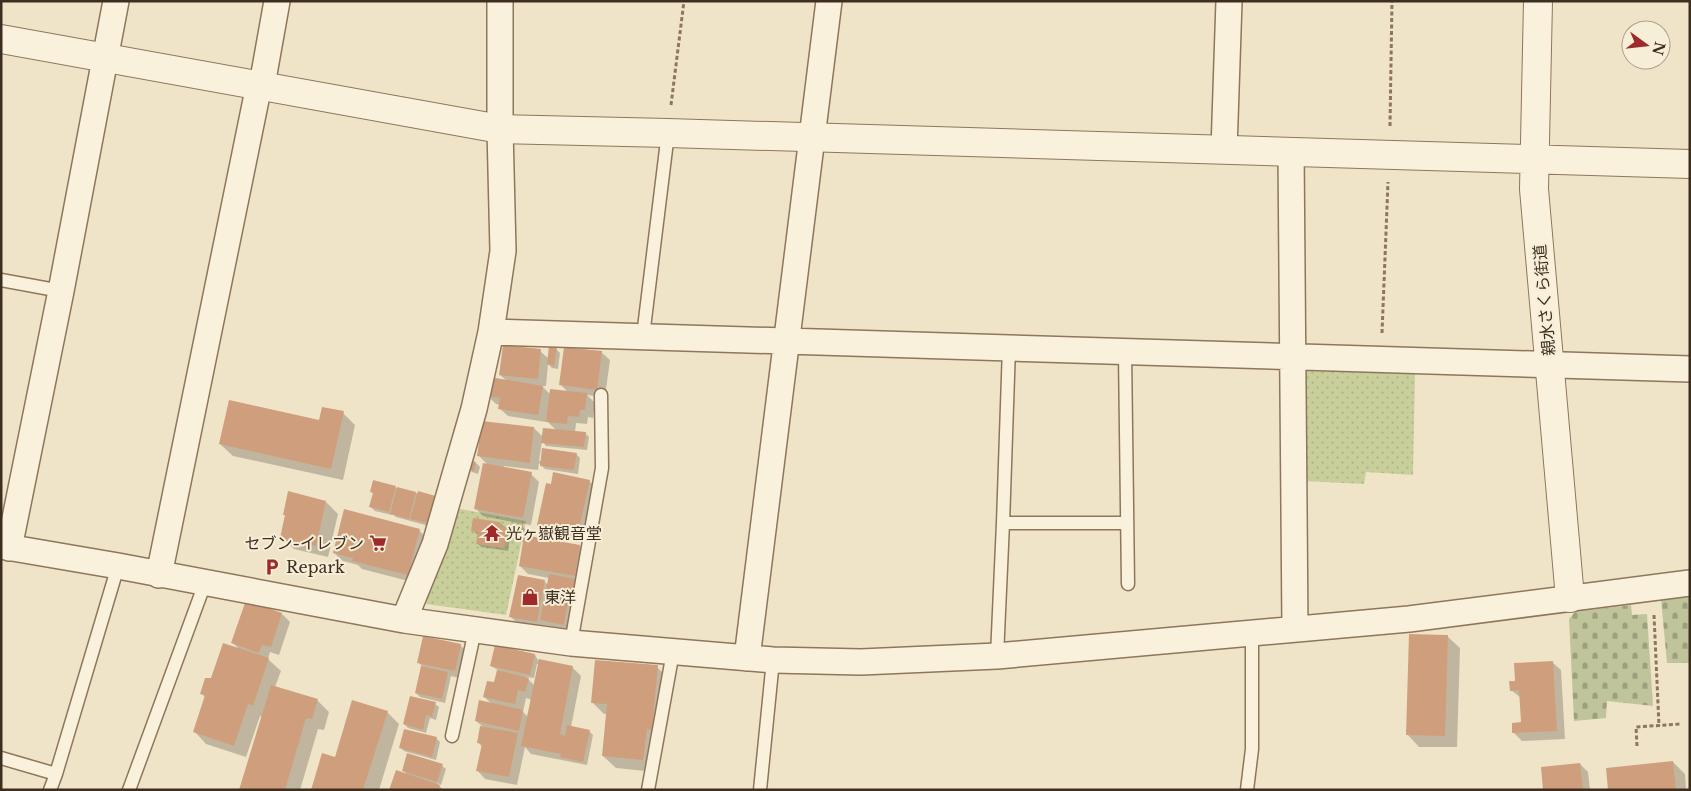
<svg xmlns="http://www.w3.org/2000/svg" width="1691" height="791" viewBox="0 0 1691 791" font-family="'Libre Baskerville','Noto Sans JP',serif">
  <style>
    .cemetery { fill: url(#cemetery-stones) }
    .park { fill: url(#park-dots) }
    .shadow { fill: #0003; fill-rule: evenodd }
    .building { fill: #cf9f7d }
    .lines { fill: none; stroke-linecap: round; stroke-linejoin: round }
    .service-casing { stroke: #8d765c; stroke-width: 15 }
    .minor-casing { stroke: #8d765c; stroke-width: 28 }
    .tertiary-casing { stroke: #8d765c; stroke-width: 30 }
    .path { stroke: #8d765c; stroke-width: 3; stroke-dasharray: 4 2.5; stroke-linecap: butt }
    .service { stroke: #faf1dc; stroke-width: 12 }
    .minor { stroke: #faf1dc; stroke-width: 25 }
    .tertiary { stroke: #faf1dc; stroke-width: 28 }
    .labels { text-anchor: middle; stroke-width: 4; stroke-linejoin: round; paint-order: stroke }
    .street-label { font-size: 16px; fill: #3d2e20; stroke: #f7eed8 }
    .poi-label { font-size: 16px; fill: #3d2e20; stroke: #f7eed8; text-anchor: start }
  </style>
  <defs>
    <pattern id="cemetery-stones" width="16" height="16" patternUnits="userSpaceOnUse" patternTransform="scale(1.25)"><rect width="16" height="16" fill="#bfc49a"/><path d="M2 7V4a2 2 0 0 1 4 0v3zM10 15v-3a2 2 0 0 1 4 0v3z" fill="#9ca07d"/></pattern>
    <pattern id="park-dots" width="8" height="8" patternUnits="userSpaceOnUse" patternTransform="scale(1.25)"><rect width="8" height="8" fill="#c9cf9b"/><path d="M2 2h.1M6 6h.1" fill="none" stroke="#aeb285" stroke-width="1.8" stroke-linecap="round"/></pattern>
  </defs>
  <rect width="100%" height="100%" fill="#f0e4c8"/>
  <path class="cemetery" d="M 1690,595 L 1690,663 L 1667,663 L 1661,599 Z
    M 1631,605 L 1632,615 L 1647,614 L 1653,706 L 1607,701 L 1606,718 L 1574,721 L 1569,619 L 1575,612 Z"/>
  <path class="park" d="M 1304,371 L 1415,374 L 1413,475 L 1366,472 L 1364,484 L 1303,481 Z
    M 455,508 L 526,521 L 506,615 L 426,604 Z"/>
  <path class="shadow" d="M 556,349 L 560,353 L 558,369 L 552,368 L 548,364 L 546,386 L 542,386 L 551,395 L 569,393 L 560,384 L 601,352 L 610,360 L 605,397 L 587,395 L 595,403 L 593,418 L 588,417 L 587,424 L 576,423 L 575,432 L 585,433 L 589,437 L 587,450 L 546,446 L 542,441 L 539,461 L 576,454 L 580,458 L 578,474 L 545,469 L 539,463 L 538,470 L 504,466 L 504,468 L 531,474 L 539,482 L 531,525 L 519,523 L 526,530 L 524,536 L 580,546 L 588,554 L 572,632 L 550,628 L 546,625 L 545,630 L 519,625 L 511,617 L 519,577 L 545,582 L 548,585 L 549,578 L 528,574 L 520,566 L 524,542 L 519,541 L 515,537 L 518,523 L 483,516 L 475,508 L 488,465 L 479,456 L 534,428 L 543,437 L 556,430 L 546,420 L 546,422 L 508,416 L 499,408 L 500,405 L 496,404 L 488,396 L 507,381 L 500,375 L 540,351 L 549,359 Z
    M 343,413 L 355,425 L 343,480 L 233,456 L 220,444 L 320,421 Z
    M 476,463 L 480,467 L 478,474 L 472,472 L 468,468 Z
    M 589,481 L 598,489 L 586,541 L 546,532 L 538,524 Z
    M 395,487 L 398,490 L 398,489 L 439,498 L 436,528 L 396,517 L 393,514 L 392,515 L 375,511 L 371,507 L 374,494 Z
    M 326,502 L 338,514 L 328,557 L 294,549 L 282,537 L 286,517 L 284,514 Z
    M 500,523 L 511,532 L 508,551 L 481,547 L 477,543 L 478,535 L 473,531 Z
    M 419,530 L 427,539 L 416,583 L 362,569 L 358,565 L 343,561 L 334,553 Z
    M 282,614 L 290,622 L 279,655 L 270,652 L 268,659 L 281,671 L 275,687 L 317,700 L 329,712 L 324,730 L 318,729 L 300,790 L 240,790 L 262,717 L 260,716 L 246,757 L 206,744 L 194,731 L 206,698 L 201,693 L 239,649 L 233,643 Z
    M 1447,636 L 1460,648 L 1457,747 L 1419,747 L 1407,734 Z
    M 460,645 L 468,653 L 463,679 L 451,676 L 445,703 L 420,697 L 416,693 L 422,666 L 419,663 Z
    M 535,655 L 538,660 L 573,668 L 581,676 L 571,727 L 589,731 L 593,735 L 587,765 L 531,754 L 525,747 L 517,785 L 485,779 L 477,770 L 482,747 L 478,742 L 482,726 L 476,721 L 492,704 L 484,697 L 495,684 L 498,670 L 491,666 ZM 537,664 L 540,664 L 535,686 L 526,677 L 534,678 ZM 526,698 L 532,700 L 528,717 L 523,712 Z
    M 1552,662 L 1561,670 L 1565,739 L 1522,741 L 1514,733 L 1523,724 L 1521,698 L 1511,690 L 1516,682 Z
    M 657,667 L 669,679 L 664,741 L 658,741 L 655,772 L 616,768 L 603,756 L 607,714 L 604,714 L 592,702 Z
    M 435,704 L 439,707 L 436,720 L 430,718 L 426,733 L 408,728 L 404,724 Z
    M 387,712 L 399,724 L 379,790 L 312,790 L 336,758 Z
    M 436,738 L 440,742 L 436,760 L 404,751 L 400,747 Z
    M 1673,762 L 1685,774 L 1686,790 L 1609,790 Z
    M 1580,764 L 1588,772 L 1590,790 L 1545,790 Z
    M 442,766 L 446,769 L 441,785 L 437,783 L 443,790 L 391,790 L 408,776 L 403,770 Z"/>
  <path class="building" d="M 503,345 L 541,349 L 538,379 L 499,375 Z
    M 549,346 L 557,347 L 554,366 L 547,364 Z
    M 564,347 L 602,351 L 597,390 L 559,385 Z
    M 490,377 L 543,386 L 538,415 L 498,409 L 500,398 L 487,396 Z
    M 550,389 L 587,393 L 585,410 L 580,410 L 579,417 L 568,416 L 567,424 L 546,422 Z
    M 229,400 L 319,420 L 322,407 L 344,411 L 331,469 L 219,444 Z
    M 482,421 L 534,427 L 530,463 L 477,456 Z
    M 543,428 L 586,432 L 584,447 L 541,443 Z
    M 542,448 L 577,453 L 574,470 L 540,466 Z
    M 468,460 L 476,462 L 474,471 L 466,469 Z
    M 483,463 L 532,472 L 523,518 L 474,509 Z
    M 553,472 L 590,480 L 578,533 L 537,525 L 546,483 L 551,484 Z
    M 373,480 L 396,486 L 389,512 L 369,507 L 373,493 L 370,492 Z
    M 397,487 L 416,492 L 409,519 L 390,514 Z
    M 288,491 L 326,501 L 316,546 L 280,538 L 285,515 L 283,515 Z
    M 418,491 L 439,497 L 432,524 L 410,519 Z
    M 344,509 L 420,529 L 408,575 L 352,561 L 353,558 L 333,553 Z
    M 473,518 L 500,522 L 500,526 L 508,527 L 504,548 L 476,544 L 478,532 L 471,531 Z
    M 517,523 L 523,525 L 519,539 L 514,538 Z
    M 524,535 L 580,545 L 575,576 L 519,566 Z
    M 549,574 L 576,579 L 573,597 L 569,596 L 564,625 L 540,620 Z
    M 518,575 L 545,580 L 537,622 L 509,617 Z
    M 246,600 L 282,613 L 271,647 L 262,645 L 259,653 L 231,643 Z
    M 1409,634 L 1448,635 L 1445,736 L 1406,735 Z
    M 423,636 L 461,644 L 455,671 L 417,663 Z
    M 223,643 L 269,658 L 253,706 L 248,704 L 234,746 L 193,732 L 205,695 L 200,694 L 205,678 L 211,678 Z
    M 495,645 L 535,654 L 530,675 L 490,666 Z
    M 539,659 L 573,666 L 560,734 L 565,736 L 567,725 L 590,730 L 583,762 L 560,757 L 561,754 L 521,746 Z
    M 595,660 L 658,665 L 652,730 L 647,729 L 643,760 L 602,756 L 607,704 L 591,703 Z
    M 1553,661 L 1557,731 L 1512,733 L 1512,723 L 1521,722 L 1519,690 L 1510,691 L 1509,681 L 1515,681 L 1514,663 Z
    M 421,666 L 448,672 L 442,699 L 415,693 Z
    M 497,670 L 529,678 L 525,692 L 518,690 L 515,704 L 483,697 L 487,681 L 494,682 Z
    M 271,685 L 318,699 L 312,719 L 306,718 L 285,790 L 239,790 Z
    M 410,696 L 436,702 L 432,717 L 426,715 L 423,730 L 403,724 Z
    M 352,700 L 388,711 L 363,790 L 311,790 L 322,753 L 335,757 Z
    M 479,700 L 523,710 L 519,731 L 475,721 Z
    M 480,726 L 518,733 L 509,777 L 476,771 L 482,744 L 477,743 Z
    M 404,729 L 437,737 L 432,757 L 399,748 Z
    M 407,753 L 443,764 L 437,782 L 402,771 Z
    M 1673,761 L 1676,790 L 1608,790 L 1606,768 Z
    M 1580,763 L 1583,790 L 1543,790 L 1541,767 Z
    M 396,770 L 440,785 L 438,790 L 389,790 Z"/>
  <g class="lines">
    <g class="service-casing">
      <path id="service" d="M 1,280 L 61,291
        M 643,336 L 668,133
        M 1125,352 L 1128,584
        M 1003,523 L 1127,523
        M 571,643 L 602,468 L 601,395
        M 997,656 L 1003,523 L 1009,347
        M 452,736 L 475,630
        M 1,758 L 56,774 L 118,566
        M 50,790 L 56,774
        M 129,790 L 205,583
        M 648,790 L 673,652
        M 760,790 L 773,660
        M 1247,790 L 1252,749 L 1252,633"/>
    </g>
    <g class="minor-casing">
      <path id="minor" d="M 262,85 L 277,1
        M 1224,150 L 1229,1
        M 1291,151 L 1295,629
        M 491,332 L 1690,369
        M 1,546 L 118,566 L 404,620 L 571,643 L 773,660 L 861,662 L 997,656 L 1409,619 L 1690,583
        M 9,548 L 61,291 L 116,1
        M 159,575 L 259,85
        M 404,620 L 435,544 L 474,409 L 491,332 L 503,251 L 500,129 L 500,1
        M 747,658 L 829,1"/>
    </g>
    <g class="tertiary-casing">
      <path id="tertiary" d="M 1538,1 L 1534,189 L 1570,598
        M 1,39 L 500,129 L 668,133 L 1690,164"/>
    </g>
    <path class="path" d="M 671,105 L 684,1
      M 1390,126 L 1392,1
      M 1382,333 L 1388,182
      M 1654,615 L 1659,726
      M 1637,746 L 1636,727 L 1681,724"/>
    <use href="#service" class="service"/>
    <use href="#minor" class="minor"/>
    <use href="#tertiary" class="tertiary"/>
  </g>
  <defs>
    <g id="temple-bare" transform="scale(1.35)"><path d="M0-6L5-2H3V0L6.5 2.5H4V6H1.5V3h-3V6H-4V2.5H-6.5L-3 0V-2H-5Z" fill="#9e2a2b" stroke="#f7eed8" stroke-width="2.5" paint-order="stroke"/></g>
    <g id="supermarket-bare" transform="scale(1.35)"><path d="M-6-5.5h2.5l.6 2H6L4.5 2H-2.5L-4.4-4H-6ZM-1.5 3.2a1.3 1.3 0 1 0 .1 0ZM3 3.2a1.3 1.3 0 1 0 .1 0Z" fill="#9e2a2b" stroke="#f7eed8" stroke-width="2.5" paint-order="stroke"/></g>
    <g id="parking-bare" transform="scale(1.35)"><path d="M-3.5-5.5H1a3.5 3.5 0 0 1 0 7H-1V5.5H-3.5ZM-1-3.4V-.6H.8a1.4 1.4 0 0 0 0-2.8Z" fill="#9e2a2b" stroke="#f7eed8" stroke-width="2.5" paint-order="stroke"/></g>
    <g id="shop-bare" transform="scale(1.35)"><path d="M-5-2.5h2.3a2.7 3.5 0 0 1 5.4 0H5L5.5 6h-11ZM-1.5-2.5h3a1.5 2.3 0 0 0-3 0Z" fill="#9e2a2b" stroke="#f7eed8" stroke-width="2.5" paint-order="stroke"/></g>
  </defs>
  <g fill-rule="evenodd">
    <use href="#temple-bare" x="492" y="533"/>
    <use href="#supermarket-bare" x="378" y="543"/>
    <use href="#parking-bare" x="272" y="567"/>
    <use href="#shop-bare" x="530" y="597"/>
  </g>
  <g class="labels">
    <g class="street-label">
      <text transform="translate(1544 300) rotate(-95)" y="6">親水さくら街道</text>
    </g>
    <g class="poi-label">
      <text x="506" y="539">光ヶ嶽観音堂</text>
      <text x="364" y="549" text-anchor="end">セブン-イレブン</text>
      <text x="286" y="573">Repark</text>
      <text x="544" y="603">東洋</text>
    </g>
  </g>
  <rect width="1691" height="791" fill="none" stroke="#3d2e20" stroke-width="5"/>
  <g transform="translate(1646 45) rotate(105)"><circle r="24" fill="#f7eed8" stroke="#ada18e"/>
  <path d="M0-4L9 19L0 12L-9 19Z" fill="#9e2a2b"/>
  <text y="-8" font-size="14" font-weight="bold" text-anchor="middle" fill="#3d2e20">N</text>
  </g>
</svg>
